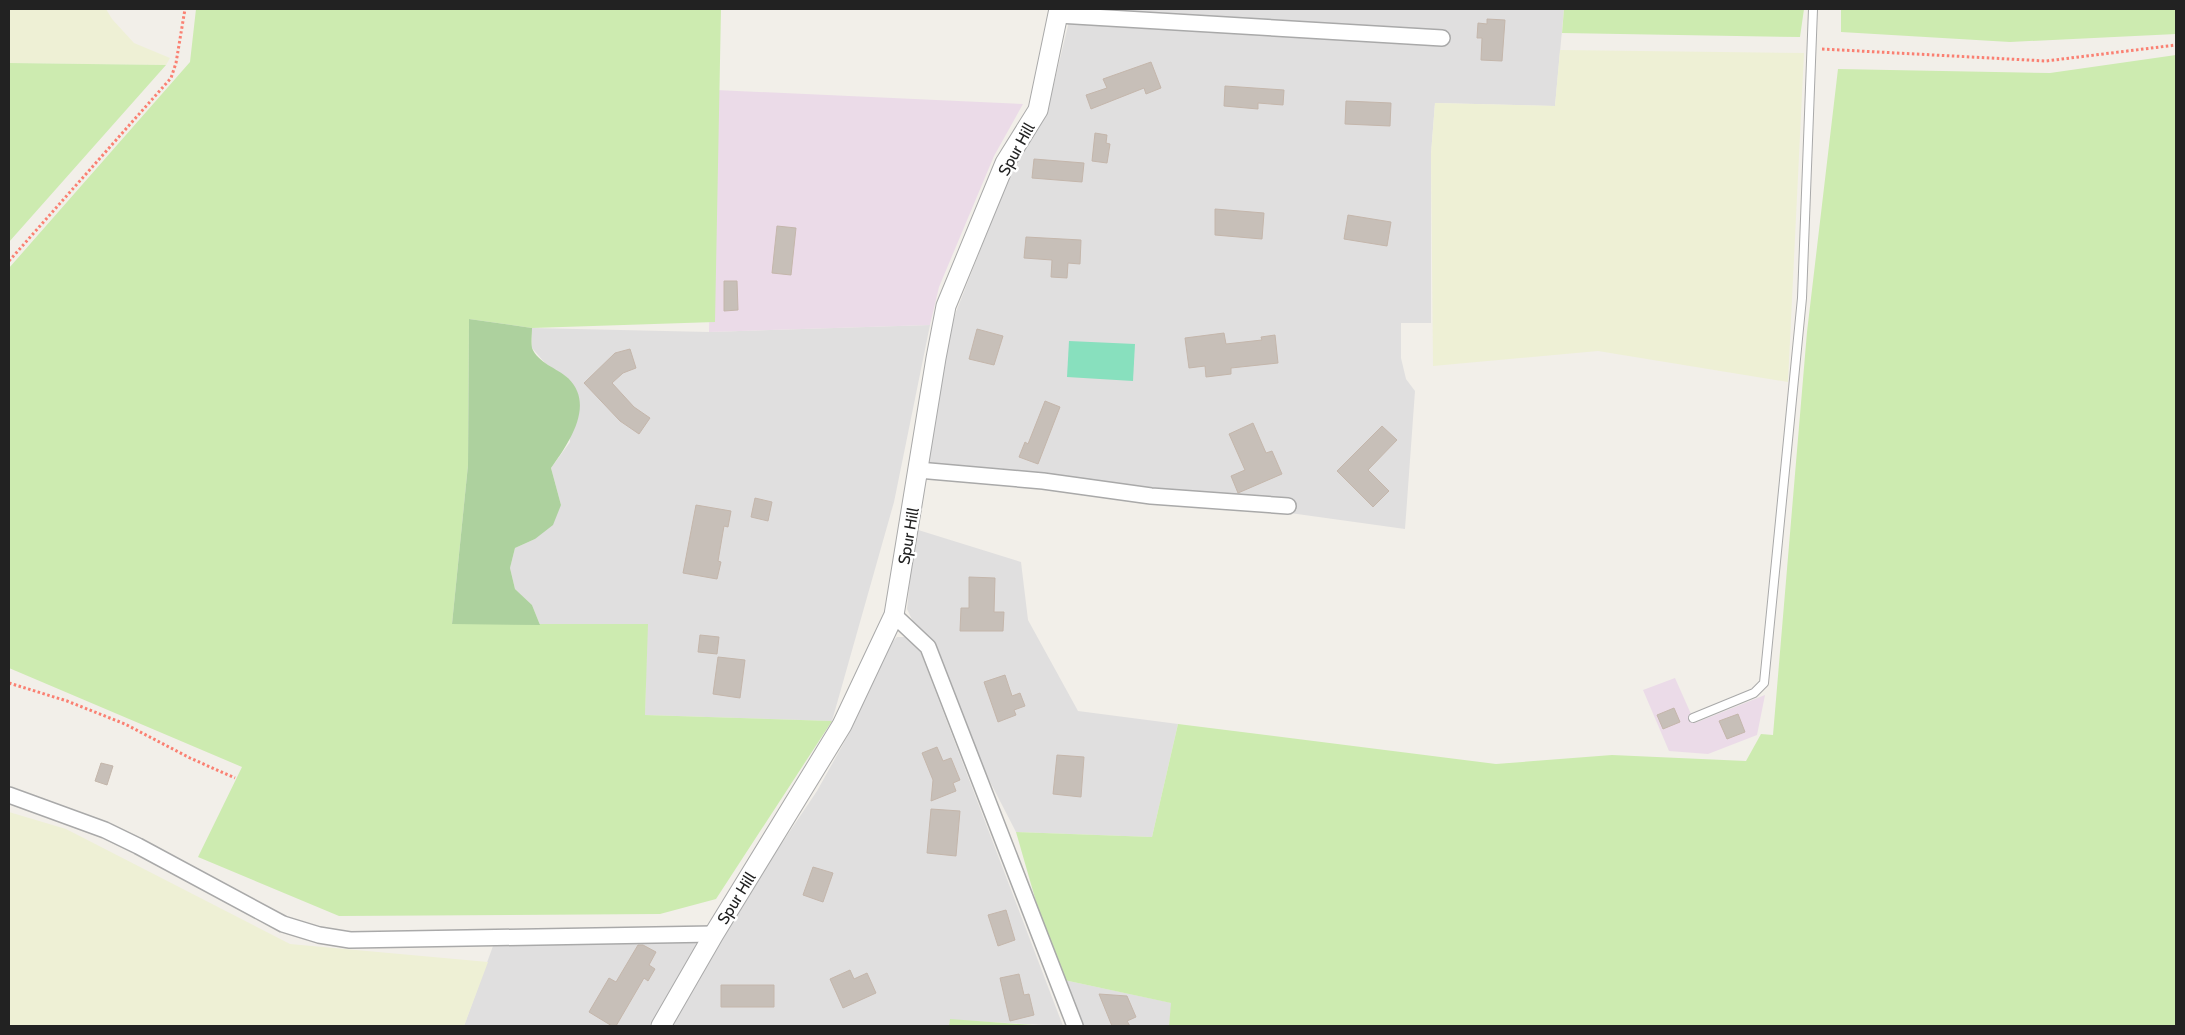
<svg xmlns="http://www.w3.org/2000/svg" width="2185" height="1035" viewBox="0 0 2185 1035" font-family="Cabin,sans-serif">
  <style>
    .residential { fill: #e0dfdf }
    .industrial { fill: #ebdbe8 }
    .farmland { fill: #eef0d5 }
    .grass { fill: #cdebb0 }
    .forest { fill: #add19e }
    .pitch { fill: #88e0be }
    .building { fill: #c7bfb8; stroke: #c4b6ab }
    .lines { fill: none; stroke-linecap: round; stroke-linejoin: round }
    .service-casing { stroke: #a9a9a9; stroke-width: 10 }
    .minor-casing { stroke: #a9a9a9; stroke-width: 18 }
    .tertiary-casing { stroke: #a9a9a9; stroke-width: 21 }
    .path { stroke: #fa8072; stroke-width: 3; stroke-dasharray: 2.5 2.5; stroke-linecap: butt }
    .service { stroke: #fff; stroke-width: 8 }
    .minor { stroke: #fff; stroke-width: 15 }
    .tertiary { stroke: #fff; stroke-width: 19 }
    .labels { text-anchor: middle; stroke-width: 5; stroke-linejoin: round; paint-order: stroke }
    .street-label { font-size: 16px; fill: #222; stroke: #fff }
  </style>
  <rect width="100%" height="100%" fill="#f2efe9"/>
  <path class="residential" d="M 1072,9 L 1564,9 L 1555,106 L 1435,103 L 1431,154 L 1431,323 L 1401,323 L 1401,358 L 1406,379 L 1415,391 L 1405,529 L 1290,513 L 1149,489 L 928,465 L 943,357 L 956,312 L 1010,174 L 1049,104 Z
    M 930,325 L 894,502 L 832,721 L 645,715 L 647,624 L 540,625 L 532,605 L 515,589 L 510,568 L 515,548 L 535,539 L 561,505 L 551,468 L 570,442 L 568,378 L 545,363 L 532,348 L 532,328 L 709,332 Z
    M 915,529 L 1021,562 L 1028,620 L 1078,711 L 1178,724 L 1152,837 L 1016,832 L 984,770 L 907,609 Z
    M 897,637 L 905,637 L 920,651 L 1063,1026 L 950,1020 L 949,1026 L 668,1026 L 740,905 L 817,791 L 851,730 L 891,643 Z
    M 701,940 L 650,1026 L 464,1026 L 493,946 Z
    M 1064,980 L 1172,1003 L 1169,1026 L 1083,1026 Z"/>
  <path class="industrial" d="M 716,90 L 1023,104 L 994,156 L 939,287 L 930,325 L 709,332 Z
    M 1675,678 L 1695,723 L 1765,695 L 1757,735 L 1708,754 L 1669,751 L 1643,690 Z"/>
  <path class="farmland" d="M 9,9 L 106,9 L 112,19 L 134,43 L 170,58 L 166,65 L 9,63 Z
    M 1560,50 L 1804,53 L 1788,382 L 1598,351 L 1433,366 L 1431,154 L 1435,103 L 1555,106 Z
    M 9,812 L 66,829 L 290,944 L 488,962 L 464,1026 L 9,1026 Z"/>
  <path class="grass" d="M 196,9 L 721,9 L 715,322 L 532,328 L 469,319 L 468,465 L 452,624 L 648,624 L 645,715 L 832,721 L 716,899 L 660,914 L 339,916 L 198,857 L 242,767 L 9,668 L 9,268 L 190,62 Z
    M 1564,9 L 1804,9 L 1800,37 L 1562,33 Z
    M 1841,9 L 2176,9 L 2176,34 L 2010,42 L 1841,32 Z
    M 2176,55 L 2176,1026 L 1169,1026 L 1171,1003 L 1064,980 L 1037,905 L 1016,832 L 1152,837 L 1178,724 L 1496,764 L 1612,755 L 1746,761 L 1761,734 L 1773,735 L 1807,332 L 1838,69 L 2050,73 Z
    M 9,63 L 166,65 L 9,242 Z
    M 950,1019 L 1046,1026 L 949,1026 Z"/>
  <path class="forest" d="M 469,319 L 532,328 C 532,334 531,342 532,348 C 538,363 557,368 568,378 C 596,405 568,444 551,468 L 561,505 L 553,525 L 535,539 L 515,548 L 510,568 L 515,589 L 532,605 L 540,625 L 452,624 L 468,465 Z"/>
  <path class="pitch" d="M 1069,341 L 1135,344 L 1133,381 L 1067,377 Z"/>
  <path class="building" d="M 1487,19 L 1505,20 L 1502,61 L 1481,60 L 1482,38 L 1477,38 L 1478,23 L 1487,24 Z
    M 1151,62 L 1161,88 L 1146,94 L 1144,88 L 1091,109 L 1086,95 L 1107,88 L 1103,79 Z
    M 1225,86 L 1284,90 L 1283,105 L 1258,103 L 1258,109 L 1224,106 Z
    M 1346,101 L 1391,103 L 1390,126 L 1345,124 Z
    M 1095,133 L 1107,135 L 1106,143 L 1110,144 L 1107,163 L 1092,161 Z
    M 1034,159 L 1084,163 L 1082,182 L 1032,178 Z
    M 1215,209 L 1264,213 L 1262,239 L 1215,235 Z
    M 1348,215 L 1391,222 L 1387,246 L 1344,239 Z
    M 777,226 L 796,228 L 791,275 L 772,273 Z
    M 1026,237 L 1081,240 L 1080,264 L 1068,263 L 1067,278 L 1051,277 L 1052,260 L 1024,258 Z
    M 724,281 L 737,281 L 738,310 L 724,311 Z
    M 977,329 L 1003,336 L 994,365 L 969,359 Z
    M 1224,333 L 1226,344 L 1262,340 L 1261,337 L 1275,335 L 1278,363 L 1231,368 L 1231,374 L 1206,377 L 1205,366 L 1189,368 L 1185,338 Z
    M 630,349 L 636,368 L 623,373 L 612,383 L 634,407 L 650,418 L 639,434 L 620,421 L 584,383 L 615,353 Z
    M 1045,401 L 1060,407 L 1038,464 L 1019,457 L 1025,442 L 1028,444 Z
    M 1253,423 L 1266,453 L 1272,451 L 1282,474 L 1238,493 L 1231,476 L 1245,470 L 1229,434 Z
    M 1382,426 L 1397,440 L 1368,470 L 1389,491 L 1373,507 L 1337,471 Z
    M 755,498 L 772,502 L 768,521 L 751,517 Z
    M 696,505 L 731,511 L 728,527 L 724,526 L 718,561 L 721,562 L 717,579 L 683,573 Z
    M 969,577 L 995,578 L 994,612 L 1004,612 L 1003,631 L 960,631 L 961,608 L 969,608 Z
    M 700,635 L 719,637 L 717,654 L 698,652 Z
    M 718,657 L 745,660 L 740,698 L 713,694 Z
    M 1005,675 L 1012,696 L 1020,693 L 1025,706 L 1014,710 L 1016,715 L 998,722 L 984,682 Z
    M 1674,708 L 1680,722 L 1663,729 L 1657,715 Z
    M 1738,714 L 1745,732 L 1727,739 L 1719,721 Z
    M 937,747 L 943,761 L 951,758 L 960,780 L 953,783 L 956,791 L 931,801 L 933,780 L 922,753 Z
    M 1057,755 L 1084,757 L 1081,797 L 1053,794 Z
    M 101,763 L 113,766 L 107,785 L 95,781 Z
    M 931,809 L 960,811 L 956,856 L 927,853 Z
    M 813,867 L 833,873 L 823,902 L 803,895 Z
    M 1006,910 L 1015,940 L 998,946 L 988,915 Z
    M 638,945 L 643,945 L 656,952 L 649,965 L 655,969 L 648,981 L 644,978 L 616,1026 L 612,1026 L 589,1012 L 609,978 L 616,982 Z
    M 850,970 L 854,979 L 867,973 L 876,993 L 843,1008 L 830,979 Z
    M 1019,974 L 1024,995 L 1029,994 L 1034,1015 L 1010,1021 L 1000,978 Z
    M 721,985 L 774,985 L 774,1007 L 721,1007 Z
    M 1099,994 L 1127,996 L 1136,1017 L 1127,1021 L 1130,1026 L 1112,1026 Z"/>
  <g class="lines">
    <g class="service-casing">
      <path id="service" d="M 1693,718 L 1754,693 L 1764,683 L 1802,298 L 1813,9"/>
    </g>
    <g class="minor-casing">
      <path id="minor" d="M 1058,15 L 1442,38
        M 918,470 L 1043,481 L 1151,496 L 1288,506
        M 894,615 L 928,647 L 1075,1026
        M 9,795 L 105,830 L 138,846 L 283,924 L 319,935 L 350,940 L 714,934"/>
    </g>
    <g class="tertiary-casing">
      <path id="tertiary" d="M 661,1026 L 714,934 L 842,725 L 894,615 L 936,358 L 946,306 L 1005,163 L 1038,110 L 1059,9"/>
    </g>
    <path class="path" d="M 1822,49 L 2046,61 L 2176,45
      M 9,261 L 171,78 L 176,63 L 185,9
      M 9,683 L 67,701 L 125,724 L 190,758 L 235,778"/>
    <use href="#service" class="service"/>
    <use href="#minor" class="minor"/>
    <use href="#tertiary" class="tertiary"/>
  </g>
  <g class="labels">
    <g class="street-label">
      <text transform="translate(1016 149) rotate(-61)" y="6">Spur Hill</text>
      <text transform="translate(908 536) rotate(-80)" y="6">Spur Hill</text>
      <text transform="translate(736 898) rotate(-58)" y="6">Spur Hill</text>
    </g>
  </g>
  <rect width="2185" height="1035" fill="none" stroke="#222222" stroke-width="20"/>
</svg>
